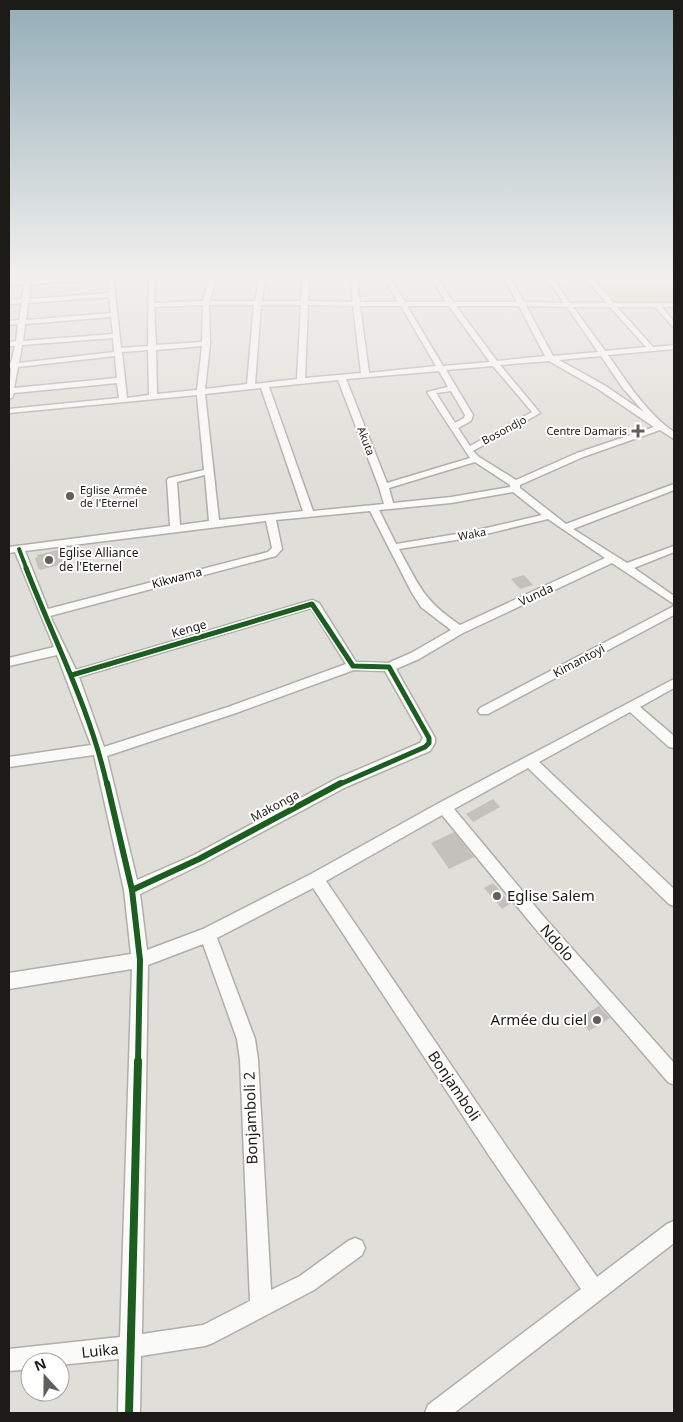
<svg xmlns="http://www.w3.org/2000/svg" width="683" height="1422" viewBox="0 0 683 1422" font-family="'Noto Sans',sans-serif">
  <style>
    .green { fill: #d5ccb2 }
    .building { fill: #c2c1bc }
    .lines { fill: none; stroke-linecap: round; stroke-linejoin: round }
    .street-casing { stroke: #afaea9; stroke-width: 3 }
    .street { fill: #fafaf9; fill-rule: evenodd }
    .cycleway-far3-casing { stroke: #fff; stroke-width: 6 }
    .cycleway-far2-casing { stroke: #fff; stroke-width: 8 }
    .cycleway-far1-casing { stroke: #fff; stroke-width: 9 }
    .cycleway-casing { stroke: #fff; stroke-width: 11 }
    .cycleway-far3 { stroke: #1b5e20; stroke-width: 4 }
    .cycleway-far2 { stroke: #1b5e20; stroke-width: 5 }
    .cycleway-far1 { stroke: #1b5e20; stroke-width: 6 }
    .cycleway { stroke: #1b5e20; stroke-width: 8 }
    .poi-dot { fill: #615f5b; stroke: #fff; stroke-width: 2 }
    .labels { text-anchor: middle; stroke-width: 4; stroke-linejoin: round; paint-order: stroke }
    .far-street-label { font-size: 11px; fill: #1c1b18; stroke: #fff }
    .far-poi-label { font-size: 11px; fill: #1c1b18; stroke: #fff; text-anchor: end }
    .poi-label { font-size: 12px; fill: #1c1b18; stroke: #fff; text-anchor: start }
    .street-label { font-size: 12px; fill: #1c1b18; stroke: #fff }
    .near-poi-label { font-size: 15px; fill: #1c1b18; stroke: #fff; text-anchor: start }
    .near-street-label { font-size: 15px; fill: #1c1b18; stroke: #fff }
  </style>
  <rect width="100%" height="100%" fill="#e0ded8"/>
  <path class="green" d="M 674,283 L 674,304 L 616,304 L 601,284 Z"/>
  <path class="building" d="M 58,550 L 58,553 L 61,552 L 64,564 L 40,570 L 38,568 L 35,558 L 38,557 L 37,555 Z
    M 524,575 L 533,585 L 520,589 L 511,579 Z
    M 493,799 L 500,807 L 473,822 L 466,814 Z
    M 454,832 L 474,857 L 449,869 L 431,843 Z
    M 493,883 L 511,903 L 502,909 L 484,888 Z
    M 599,1006 L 610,1018 L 589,1031 L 579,1018 Z"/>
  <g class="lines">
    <g class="street-casing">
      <path id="street" d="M 26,274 L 32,274 L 31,281 L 113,274 L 121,348 L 148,346 L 149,274 L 155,274 L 154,303 L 203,301 L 210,274 L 216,274 L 210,301 L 255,301 L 260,274 L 266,274 L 262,301 L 301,301 L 303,274 L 309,274 L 308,301 L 353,302 L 350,274 L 356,274 L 360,302 L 398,302 L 382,274 L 388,274 L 405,302 L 446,302 L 429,274 L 435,274 L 453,302 L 517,302 L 502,274 L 508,274 L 524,302 L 564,303 L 544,274 L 550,274 L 570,303 L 607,303 L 582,274 L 589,274 L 614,303 L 674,303 L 674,307 L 662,307 L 674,322 L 674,328 L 655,307 L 617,307 L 653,347 L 674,345 L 674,349 L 608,355 C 626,381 648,415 674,432 L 674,439 L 660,430 L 583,457 L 520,485 L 520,488 L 566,524 L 674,484 L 674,490 L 573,529 L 627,563 L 674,546 L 674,552 L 634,568 L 674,596 L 674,604 L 612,563 L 463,633 L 419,659 L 396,669 L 435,738 L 435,743 L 430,751 L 346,787 L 204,863 L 140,894 L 147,950 L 203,929 L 311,874 L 439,803 L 674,679 L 674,688 L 640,707 L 674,736 L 674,748 L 669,747 L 630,712 L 539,762 L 674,889 L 674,906 L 669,904 L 528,768 L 454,809 L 544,917 L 674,1063 L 674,1085 L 668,1082 L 534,927 L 442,815 L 326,881 L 504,1143 L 597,1277 L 667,1224 L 674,1221 L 674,1243 L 454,1413 L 425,1413 L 428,1405 L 581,1289 L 490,1157 L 313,888 L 217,938 L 255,1039 L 258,1060 L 271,1290 L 300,1276 L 348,1241 L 355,1238 L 362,1241 L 365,1248 L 362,1255 L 314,1290 L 213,1343 L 205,1346 L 141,1356 L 140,1413 L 118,1413 L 119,1359 L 60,1365 L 60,1362 L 30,1362 L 30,1369 L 9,1371 L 9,1349 L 120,1337 L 132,969 L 9,989 L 9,973 L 131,954 L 124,890 L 94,755 L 9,767 L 9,757 L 91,745 L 57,655 L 9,666 L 9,658 L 54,647 L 15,552 L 9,553 L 9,547 L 170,526 L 167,480 L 169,478 L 204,470 L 197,395 L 9,413 L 9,409 L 119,398 L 117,383 L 14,393 L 12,398 L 9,398 L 11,368 L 9,368 L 9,364 L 11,363 L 15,346 L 9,346 L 9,342 L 16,341 L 18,324 L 9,325 L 9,321 L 19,320 L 22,303 L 9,304 L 9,300 L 22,299 L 24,285 L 9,286 L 9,282 L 25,281 ZM 107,279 L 109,293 L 29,299 L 31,284 ZM 109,297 L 111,313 L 26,320 L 28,303 ZM 203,305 L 202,342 L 156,345 L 154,307 ZM 209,305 L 254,305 L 247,384 L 205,389 L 210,344 ZM 261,305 L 301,305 L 297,379 L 255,384 ZM 308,305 L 353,306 L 361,373 L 305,378 ZM 360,306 L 401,306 L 436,366 L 369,373 ZM 407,306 L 449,306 L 490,362 L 443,366 ZM 456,306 L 519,306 L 545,356 L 497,361 ZM 526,306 L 567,307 L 598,352 L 553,356 ZM 573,307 L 610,307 L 646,347 L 605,351 ZM 111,317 L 113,334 L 23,341 L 25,324 ZM 113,338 L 114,352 L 19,363 L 22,345 ZM 202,346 L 197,390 L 157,394 L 156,350 ZM 148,350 L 149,395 L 127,398 L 122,352 ZM 115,356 L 117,378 L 14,388 L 18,367 ZM 601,356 L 622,387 L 644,412 L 604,385 L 559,360 ZM 549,361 L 598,389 L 654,427 L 577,453 L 516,480 L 479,457 L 473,451 L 540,413 L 500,365 ZM 493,366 L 532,412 L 470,446 L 458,428 L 471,421 L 473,415 L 446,370 ZM 439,371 L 448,387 L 427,392 L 470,458 L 387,483 L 346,379 ZM 338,380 L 379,487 L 384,504 L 313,511 L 269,387 ZM 261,388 L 303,511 L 219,520 L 205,394 ZM 451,391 L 465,415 L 464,418 L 455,423 L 436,393 ZM 475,462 L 510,485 L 510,487 L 451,497 L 393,503 L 389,488 ZM 205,475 L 209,521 L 180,525 L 177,482 ZM 513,492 L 542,515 L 469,532 L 396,544 L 379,510 L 451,503 ZM 370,511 L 412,593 L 421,607 L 451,630 L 411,653 L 388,663 L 356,662 L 319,603 L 312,600 L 76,670 L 50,616 L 276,556 L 282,549 L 276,520 ZM 548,519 L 605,558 L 460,625 C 424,601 419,586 399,549 L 469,538 ZM 266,521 L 272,548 L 268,552 L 48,609 L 25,551 ZM 311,608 L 346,664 L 228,707 L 104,747 L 79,677 ZM 354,670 L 385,671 L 423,738 L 420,743 L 336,779 L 194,855 L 137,880 L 107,756 L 236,713 ZM 203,944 L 237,1039 L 240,1060 L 250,1301 L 203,1325 L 142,1334 L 148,965 Z
        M 674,606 L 674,615 L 488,714 L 480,714 L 478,711 L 480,708 Z"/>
    </g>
    <use href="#street" class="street"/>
    <g class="cycleway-far3-casing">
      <path id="cycleway-far3" d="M 19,549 L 27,570"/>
    </g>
    <g class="cycleway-far2-casing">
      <path id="cycleway-far2" d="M 26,568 C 54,640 90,709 107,785
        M 72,675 L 312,604 L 353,666 L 389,667 L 429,738 L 429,743 L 425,747 L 338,785"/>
    </g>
    <g class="cycleway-far1-casing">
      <path id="cycleway-far1" d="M 107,783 L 132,890 L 140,960 L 138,1063
        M 132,890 L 199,859 L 341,783"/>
    </g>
    <g class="cycleway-casing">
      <path id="cycleway" d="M 129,1413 L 138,1061"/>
    </g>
    <use href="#cycleway-far3" class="cycleway-far3"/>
    <use href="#cycleway-far2" class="cycleway-far2"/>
    <use href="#cycleway-far1" class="cycleway-far1"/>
    <use href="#cycleway" class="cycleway"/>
  </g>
  <linearGradient id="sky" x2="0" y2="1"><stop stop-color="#93adb8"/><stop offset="0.58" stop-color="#f1f0ed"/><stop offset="1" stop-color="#f1f0ed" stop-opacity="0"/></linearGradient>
  <rect width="683" height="474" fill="url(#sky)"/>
  <g class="poi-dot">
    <path d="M635.5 423.5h5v5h5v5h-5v5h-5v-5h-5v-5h5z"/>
    <circle cx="70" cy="496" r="5"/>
    <circle cx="49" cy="560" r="5"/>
    <circle cx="497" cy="896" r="5"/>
    <circle cx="597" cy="1020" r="5"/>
  </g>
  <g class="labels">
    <g class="far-street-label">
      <text transform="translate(504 430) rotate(-28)" y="4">Bosondjo</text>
      <text transform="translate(366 441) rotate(69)" y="4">Akuta</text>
      <text transform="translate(472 534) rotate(-10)" y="4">Waka</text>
    </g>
    <g class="far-poi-label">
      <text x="627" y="435">Centre Damaris</text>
      <text x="80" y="494" text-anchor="start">Eglise Armée<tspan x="80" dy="13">de l'Eternel</tspan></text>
    </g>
    <g class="poi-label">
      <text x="59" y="557">Eglise Alliance<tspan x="59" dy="14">de l'Eternel</tspan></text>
    </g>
    <g class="street-label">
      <text transform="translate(177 578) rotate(-15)" y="4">Kikwama</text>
      <text transform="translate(536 595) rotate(-25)" y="4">Vunda</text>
      <text transform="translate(189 629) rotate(-16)" y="4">Kenge</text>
      <text transform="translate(579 661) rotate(-28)" y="4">Kimantoyi</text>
      <text transform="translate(275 806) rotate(-28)" y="4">Makonga</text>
    </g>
    <g class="near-poi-label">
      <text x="507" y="901">Eglise Salem</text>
      <text x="587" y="1025" text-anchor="end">Armée du ciel</text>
    </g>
    <g class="near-street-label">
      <text transform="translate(557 943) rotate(49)" y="5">Ndolo</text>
      <text transform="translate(454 1086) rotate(56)" y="5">Bonjamboli</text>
      <text transform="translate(251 1118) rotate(-92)" y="5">Bonjamboli 2</text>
      <text transform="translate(100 1351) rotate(-6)" y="5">Luika</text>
    </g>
  </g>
  <rect width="683" height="1422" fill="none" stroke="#1c1b18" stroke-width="20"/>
  <g transform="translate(45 1377) rotate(339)"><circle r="24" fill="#ffffff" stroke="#a4a4a3"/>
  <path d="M0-4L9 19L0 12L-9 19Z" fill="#615f5b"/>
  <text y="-8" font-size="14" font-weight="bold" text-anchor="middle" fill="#1c1b18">N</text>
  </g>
</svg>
